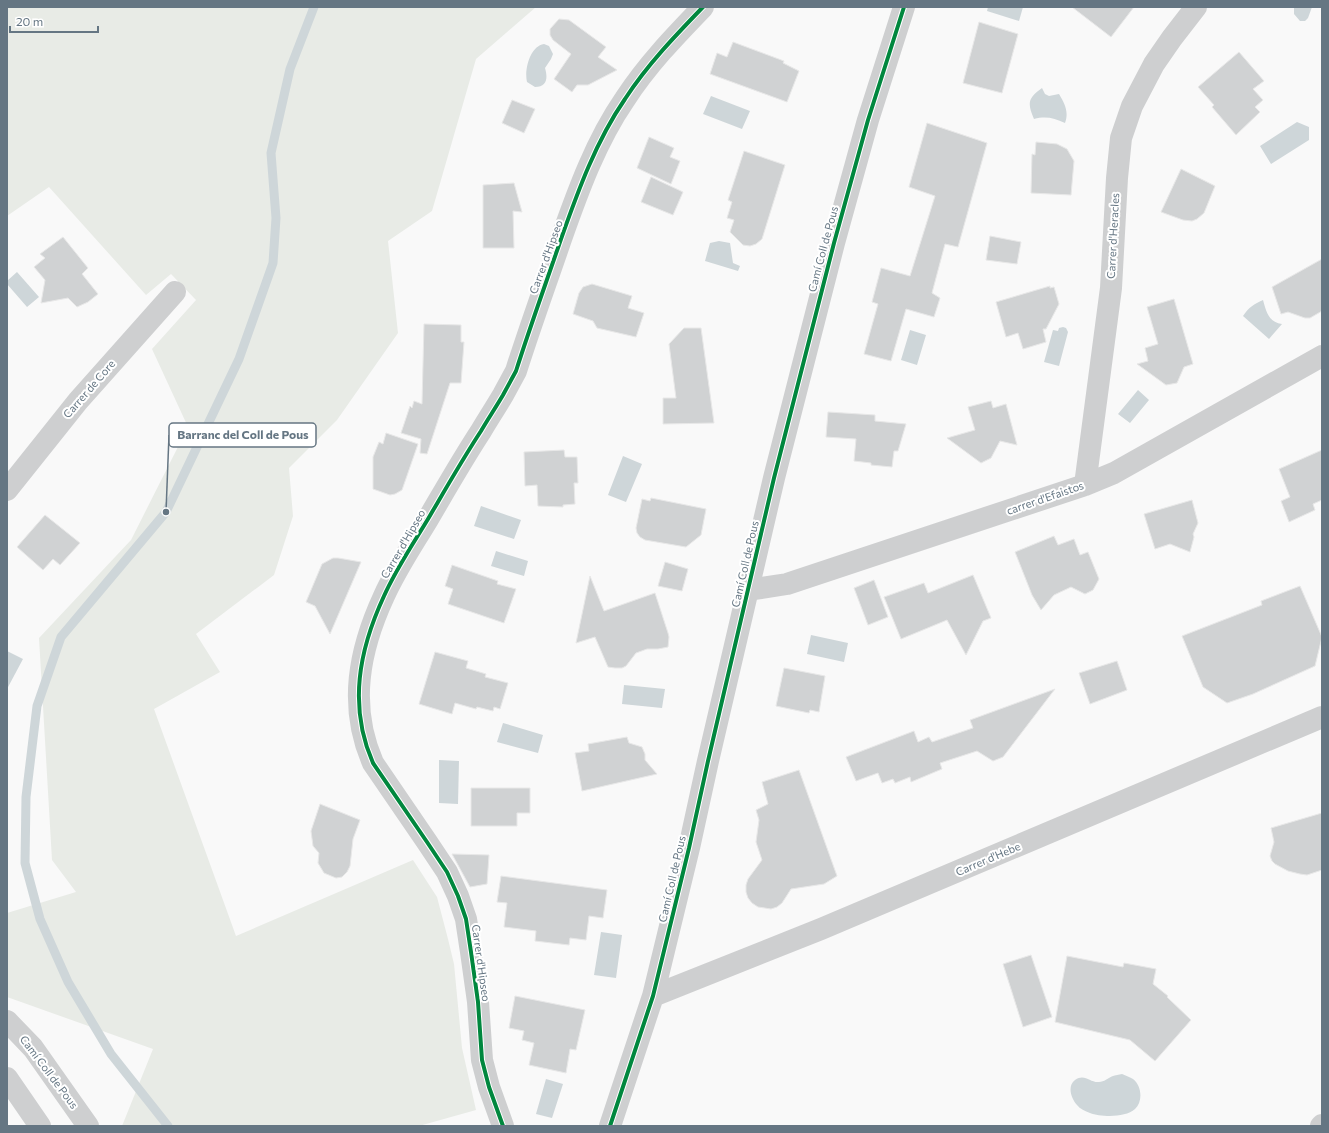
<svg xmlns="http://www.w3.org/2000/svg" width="1329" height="1133" viewBox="0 0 1329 1133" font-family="Commissioner,sans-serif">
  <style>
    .green { fill: #e8ebe6 }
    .water { fill: #ced6d9 }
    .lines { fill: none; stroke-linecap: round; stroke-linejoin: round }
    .stream { stroke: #ced6d9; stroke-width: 9 }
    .building { fill: #d0d2d3; stroke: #e8e8e8 }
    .street { stroke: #cecfd0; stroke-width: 22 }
    .cycleway-casing { stroke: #fff; stroke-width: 6 }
    .cycleway { stroke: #00873e; stroke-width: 4 }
    .labels { text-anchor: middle; stroke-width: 4; stroke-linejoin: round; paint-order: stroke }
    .street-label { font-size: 11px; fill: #657683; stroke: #fff }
    .leader { fill: none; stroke: #657683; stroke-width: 1.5 }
    .callout-dot { fill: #657683; stroke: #fff; stroke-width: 1.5 }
    .callout { fill: #fff; stroke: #657683; stroke-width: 1.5 }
    .callout-label { font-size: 12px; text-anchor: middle; font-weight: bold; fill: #657683 }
  </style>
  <rect width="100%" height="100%" fill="#f9f9f9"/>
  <path class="green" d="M 7,7 L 536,7 L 476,59 L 432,211 L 388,241 L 398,333 L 337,420 L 289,468 L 293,516 L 274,575 L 196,634 L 220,672 L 154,709 L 236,936 L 413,860 L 437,897 L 448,939 L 454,964 L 462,1048 L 476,1110 L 419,1126 L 122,1126 L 153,1049 L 7,997 L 7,913 L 76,892 L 52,860 L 39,638 L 131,540 L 188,427 L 152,349 L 196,300 L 171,274 L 146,295 L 49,187 L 7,216 Z"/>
  <path class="water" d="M 988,7 L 1023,7 L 1019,21 L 987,11 Z
    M 1294,7 L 1312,7 L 1308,18 L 1305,21 L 1300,21 L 1294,14 Z
    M 544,44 L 549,46 L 553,54 L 551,59 L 545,68 C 548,78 547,87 535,87 L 527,82 C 524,70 530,46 544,44 Z
    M 1042,88 L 1045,94 L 1049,96 L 1059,94 C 1065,104 1069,112 1065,123 C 1054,118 1046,116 1034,119 C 1027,103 1028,98 1042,88 Z
    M 711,96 L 750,111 L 742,129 L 703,114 Z
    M 1297,122 L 1309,127 L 1309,140 L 1271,164 L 1260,146 Z
    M 719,241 L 730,243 L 733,263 L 740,266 L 738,271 L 705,261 L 710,243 Z
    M 17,272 L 39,297 L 27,307 L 7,284 L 7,281 Z
    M 1263,300 C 1266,311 1269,323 1282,324 L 1269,339 L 1243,316 C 1249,307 1254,304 1263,300 Z
    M 1063,327 L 1066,328 L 1068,332 L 1059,366 L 1044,362 L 1053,330 L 1058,331 L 1059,328 Z
    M 910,330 L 926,335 L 917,365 L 901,360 Z
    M 1138,390 L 1149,400 L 1130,423 L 1118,414 Z
    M 623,456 L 642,464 L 626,502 L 608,495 Z
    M 481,506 L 521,520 L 514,539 L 474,526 Z
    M 496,551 L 528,561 L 524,576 L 491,566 Z
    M 811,635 L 848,643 L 844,662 L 807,654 Z
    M 7,651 L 23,659 L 7,689 Z
    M 624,685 L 665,689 L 662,708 L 622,704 Z
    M 503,723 L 543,735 L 538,753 L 497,742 Z
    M 439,760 L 459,761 L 458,804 L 439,803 Z
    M 601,932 L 622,935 L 616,978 L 594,975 Z
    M 1122,1074 C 1126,1076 1130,1077 1133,1079 C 1142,1086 1143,1102 1135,1109 C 1125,1118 1101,1117 1090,1113 C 1085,1111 1080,1109 1077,1105 C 1071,1098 1067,1086 1075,1080 C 1085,1073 1090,1083 1099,1082 C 1104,1082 1108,1078 1113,1076 C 1115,1075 1119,1075 1122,1074 Z
    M 546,1079 L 563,1084 L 552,1118 L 536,1114 Z"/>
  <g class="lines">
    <path class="stream" d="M 168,1126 L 111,1054 L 68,982 L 40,919 L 25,863 L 26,797 L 37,706 L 61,637 L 166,512 L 239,359 L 273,263 L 276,218 L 271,153 L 290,69 L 314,7"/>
  </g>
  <path class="building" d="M 1072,7 L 1134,7 L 1111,37 Z
    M 559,19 L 569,20 L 606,47 L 598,57 L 617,70 L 588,85 L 577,85 L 572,92 L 554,79 L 571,54 L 553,40 L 550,35 L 550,29 Z
    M 979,22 L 1018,34 L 1002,93 L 963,83 Z
    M 733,42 L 784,61 L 783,63 L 799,71 L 787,102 L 710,74 L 717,53 L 727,57 Z
    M 1239,52 L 1264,81 L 1253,89 L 1263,100 L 1255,107 L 1260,112 L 1236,135 L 1212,107 L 1214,105 L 1198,87 Z
    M 512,100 L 535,109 L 524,133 L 502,123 Z
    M 927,123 L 987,143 L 958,247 L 945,244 L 932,293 L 940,298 L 934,317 L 906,309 L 891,361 L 864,354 L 878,304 L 872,302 L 881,268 L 910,276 L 935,196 L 909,187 Z
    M 649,137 L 674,148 L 670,157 L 680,161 L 671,184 L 637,168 Z
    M 1036,142 L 1057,144 L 1067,149 L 1074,161 L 1071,195 L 1031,193 L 1032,154 L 1035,155 Z
    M 744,151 L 785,165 L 762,239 L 756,244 L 750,246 L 743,245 L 730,232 L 734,220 L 727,218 L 732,202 L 728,200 Z
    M 1181,169 L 1215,186 L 1204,213 L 1197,219 L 1192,221 L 1183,220 L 1161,212 Z
    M 651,177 L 683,192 L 673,215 L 641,202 Z
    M 514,183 L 522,212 L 513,211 L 514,248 L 483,248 L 483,185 Z
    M 990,236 L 1021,242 L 1017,264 L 986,260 Z
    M 63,237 L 88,268 L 82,274 L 98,294 L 88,302 L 77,307 L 68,298 L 41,303 L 45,280 L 34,267 L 45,258 L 40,254 Z
    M 1322,259 L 1322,311 L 1310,318 L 1305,318 L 1288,312 L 1281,314 L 1272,287 Z
    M 592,284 L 632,296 L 628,308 L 644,313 L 636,337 L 597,328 L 593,321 L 573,314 L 579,293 L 583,287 Z
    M 1050,286 L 1050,288 L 1054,287 L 1059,304 L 1046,329 L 1043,329 L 1046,342 L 1023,349 L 1018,333 L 1006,337 L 996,302 Z
    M 1174,299 L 1193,364 L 1184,367 L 1177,383 L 1166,385 L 1137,364 L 1148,361 L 1145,348 L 1158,344 L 1147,307 Z
    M 424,324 L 461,325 L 461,342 L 464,342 L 461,383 L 450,383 L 427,454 L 420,453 L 421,439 L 401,433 L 410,406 L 412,408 L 414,401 L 422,404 Z
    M 684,328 L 701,328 L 714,423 L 663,424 L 663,398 L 676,398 L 669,344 Z
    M 991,401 L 993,408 L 1006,404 L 1017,445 L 1000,441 L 991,458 L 981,463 L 947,438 L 975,430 L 968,407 Z
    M 828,412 L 875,415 L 875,421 L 906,424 L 898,451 L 894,451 L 892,467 L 871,465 L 871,463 L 854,461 L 856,439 L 826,437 Z
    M 386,433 L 418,444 L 402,490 L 395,494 L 390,495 L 373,489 L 373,457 L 379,442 L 383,444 Z
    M 564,450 L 565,457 L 577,457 L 578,483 L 574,483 L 575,504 L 563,505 L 563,507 L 538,506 L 537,485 L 525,486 L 524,452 Z
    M 1322,450 L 1322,500 L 1313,504 L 1315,510 L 1289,522 L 1281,501 L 1290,497 L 1279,469 Z
    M 651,498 L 706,509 L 701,535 L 686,547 L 645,540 L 640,537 L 637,533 L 636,528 L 642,499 L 650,501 Z
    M 1192,500 L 1198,523 L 1193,534 L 1194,537 L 1190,552 L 1170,544 L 1155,549 L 1144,514 Z
    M 45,515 L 80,543 L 60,565 L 53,559 L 43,570 L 17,547 Z
    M 1054,536 L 1058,545 L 1074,539 L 1080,555 L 1088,552 L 1099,579 L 1093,590 L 1085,594 L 1071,587 L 1054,595 L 1041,610 L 1032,595 L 1015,552 Z
    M 333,558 L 338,558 L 361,562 L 330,634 L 315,606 L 306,602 L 322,564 Z
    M 665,562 L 688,569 L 682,591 L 658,586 Z
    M 452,565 L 498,581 L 497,584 L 516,589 L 504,623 L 448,604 L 453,589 L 445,586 Z
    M 973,575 L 991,618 L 983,621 L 966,655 L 947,620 L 901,639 L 884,597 L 924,583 L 928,593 Z
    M 590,576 L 604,611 L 655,593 L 668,633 L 669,637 L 668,647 L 658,649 L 647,649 L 636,653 L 626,666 L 622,668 L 615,668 L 608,667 L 595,637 L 576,643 Z
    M 874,580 L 888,617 L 868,625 L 854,588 Z
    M 1300,586 L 1322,637 L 1315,666 L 1253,694 L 1227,703 L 1203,687 L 1182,636 L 1262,605 L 1261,601 Z
    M 435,652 L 468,661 L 466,668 L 486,674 L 485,677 L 508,683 L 500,709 L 494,707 L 493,711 L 477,707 L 476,709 L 455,703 L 452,714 L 419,704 Z
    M 1117,661 L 1127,690 L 1090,704 L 1079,673 Z
    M 784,668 L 825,676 L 819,712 L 810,710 L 809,713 L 776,706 Z
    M 1055,689 L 1003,757 L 993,761 L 977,751 L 940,763 L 942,769 L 911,782 L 910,777 L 895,783 L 893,779 L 882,783 L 878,773 L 856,781 L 846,757 L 914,731 L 918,742 L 929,737 L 932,742 L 973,728 L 970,720 Z
    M 627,737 L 629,743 L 642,747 L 645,754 L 645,760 L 657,774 L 582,791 L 575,753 L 589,751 L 588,744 Z
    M 799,770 L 837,876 L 824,884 L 791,889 L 782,903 L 777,907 L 771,909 L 758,907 L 752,903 L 748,898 L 746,892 L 746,885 L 748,879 L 762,860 L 756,842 L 759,820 L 756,810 L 768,804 L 762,782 Z
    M 471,788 L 530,788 L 530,813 L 517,813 L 517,826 L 471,826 Z
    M 320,804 L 360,820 L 353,839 L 350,866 L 347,872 L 342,877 L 336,878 L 324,873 L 318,863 L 319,853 L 313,846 L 311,831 Z
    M 1322,813 L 1322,870 L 1307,875 L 1300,874 L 1288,871 L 1275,864 L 1272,861 L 1270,856 L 1274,842 L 1271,828 Z
    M 452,854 L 489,855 L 487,884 L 470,887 Z
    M 501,876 L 607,890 L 603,918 L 589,916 L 586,940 L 570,938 L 569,945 L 535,941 L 536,931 L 504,927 L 507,903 L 497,902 Z
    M 1031,955 L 1052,1017 L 1023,1027 L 1003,964 Z
    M 1067,956 L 1123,967 L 1124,963 L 1156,969 L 1153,984 L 1168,996 L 1167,997 L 1191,1020 L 1155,1061 L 1130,1040 L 1055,1022 Z
    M 515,996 L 585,1010 L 576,1050 L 570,1049 L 566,1073 L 529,1065 L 534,1043 L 522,1040 L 524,1031 L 509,1028 Z"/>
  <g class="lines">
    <path class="street" d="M 1085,485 L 1111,288 L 1117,178 L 1121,138 L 1132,106 L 1154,64 L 1172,38 L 1196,7
      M 7,490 L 78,401 L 175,292
      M 748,590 L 787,584 L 1085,485 L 1114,473 L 1322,356
      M 653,996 L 821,929 L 1322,717
      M 7,1021 L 33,1048 L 88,1126
      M 7,1078 L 40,1126
      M 503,1126 L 489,1087 L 482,1060 L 478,1002 L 471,952 L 466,919 L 458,896 L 447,872 L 427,842 L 373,763 C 348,706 359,650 384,596 C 396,569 413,544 428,519 C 445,490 462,460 481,431 C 488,419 496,407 503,395 L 516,371 C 530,327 546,283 561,239 C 578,191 596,141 625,99 C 647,65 675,36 703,7
      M 610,1126 L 653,996 L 689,848 L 708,761 L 774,478 L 834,243 L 868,120 L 904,7
      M 1321,1126 L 1322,1125"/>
    <g class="cycleway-casing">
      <path id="cycleway" d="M 503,1126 L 489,1087 L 482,1060 L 478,1002 L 471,952 L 466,919 L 458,896 L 447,872 L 427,842 L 373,763 C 348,706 359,650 384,596 C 396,569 413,544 428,519 C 445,490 462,460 481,431 C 488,419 496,407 503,395 L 516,371 C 530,327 546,283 561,239 C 578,191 596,141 625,99 C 647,65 675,36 703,7
        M 610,1126 L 653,996 L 689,848 L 708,761 L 774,478 L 834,243 L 868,120 L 904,7"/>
    </g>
    <use href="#cycleway" class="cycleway"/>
  </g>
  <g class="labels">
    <g class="street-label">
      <text transform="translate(1113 236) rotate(-87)" y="4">Carrer d'Heracles</text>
      <text transform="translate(823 249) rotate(-75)" y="4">Camí Coll de Pous</text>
      <text transform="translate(546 257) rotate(-70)" y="4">Carrer d'Hipseo</text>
      <text transform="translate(89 389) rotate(-49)" y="4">Carrer de Core</text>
      <text transform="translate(1045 498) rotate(-19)" y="4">carrer d'Efaistos</text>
      <text transform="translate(403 544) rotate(-60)" y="4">Carrer d'Hipseo</text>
      <text transform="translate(745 564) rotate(-77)" y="4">Camí Coll de Pous</text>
      <text transform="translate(988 859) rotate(-23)" y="4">Carrer d'Hebe</text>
      <text transform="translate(672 879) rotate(-77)" y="4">Camí Coll de Pous</text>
      <text transform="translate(481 963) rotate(82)" y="4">Carrer d'Hipseo</text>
      <text transform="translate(49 1072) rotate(53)" y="4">Camí Coll de Pous</text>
    </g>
  </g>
  <path class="leader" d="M166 512L169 435"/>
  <circle class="callout-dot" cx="166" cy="512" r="4"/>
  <rect class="callout" x="169" y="423" width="147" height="24" rx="4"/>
  <g class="callout-label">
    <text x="243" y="439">Barranc del Coll de Pous</text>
  </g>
  <rect width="1329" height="1133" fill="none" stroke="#657683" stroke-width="16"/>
  <path d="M10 26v6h88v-6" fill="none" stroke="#657683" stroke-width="2"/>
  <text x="16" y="26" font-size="12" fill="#657683" stroke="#ffffff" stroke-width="3" paint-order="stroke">20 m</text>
</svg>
